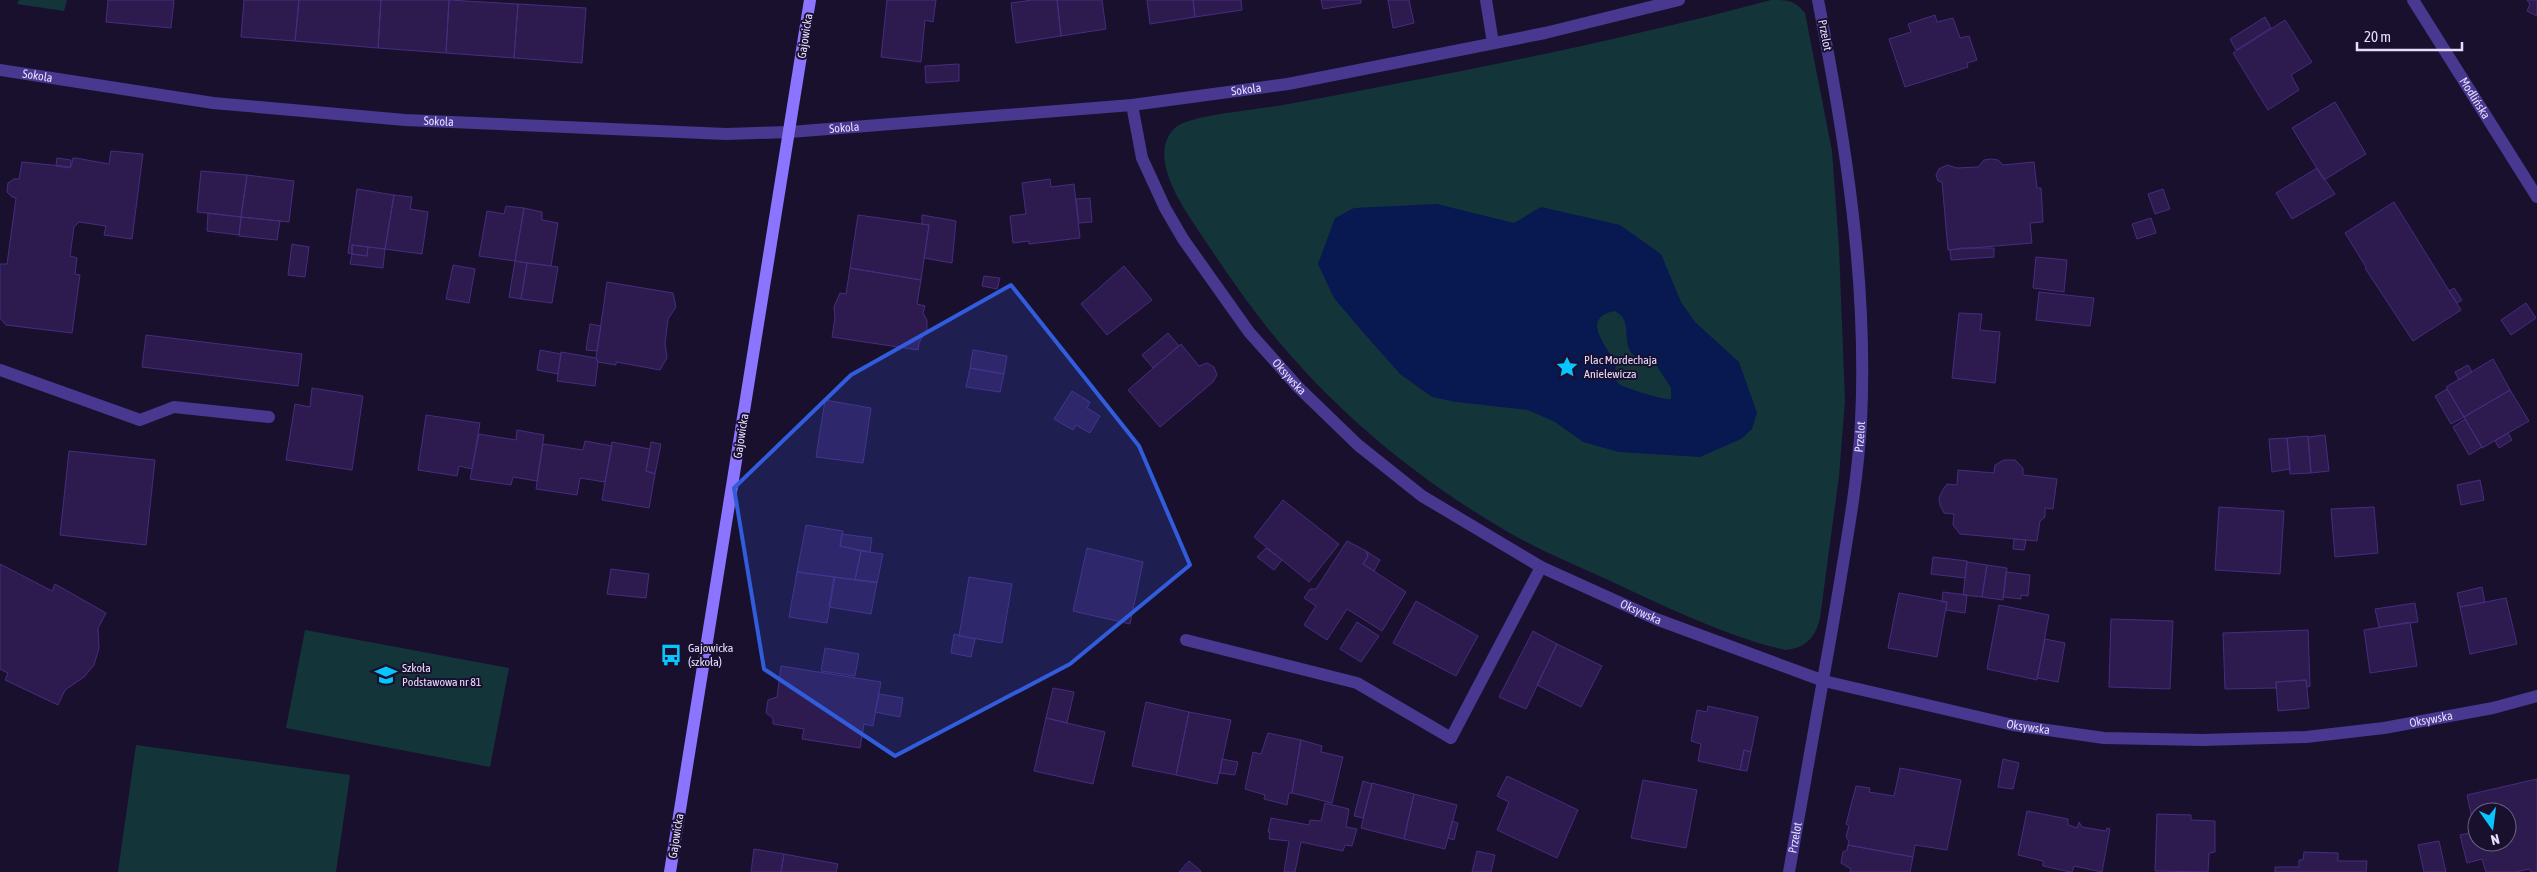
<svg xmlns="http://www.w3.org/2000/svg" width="2537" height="872" viewBox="0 0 2537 872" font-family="'Asap Condensed',sans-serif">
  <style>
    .green { fill: #133539 }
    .water { fill: #081850; fill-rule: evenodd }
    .building { fill: #2d1b50; stroke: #472c7e; fill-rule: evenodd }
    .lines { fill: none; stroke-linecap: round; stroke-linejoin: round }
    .lane { stroke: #483890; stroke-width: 12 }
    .street { stroke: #483890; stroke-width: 12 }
    .secondary { stroke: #8b74ff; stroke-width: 12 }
    .marked { fill: #315cdc; fill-opacity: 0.2; stroke: #315cdc; stroke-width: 4; stroke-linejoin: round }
    .labels { text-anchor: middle; stroke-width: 4; stroke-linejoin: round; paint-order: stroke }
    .street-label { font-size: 12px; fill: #e6ddff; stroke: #19102e }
    .poi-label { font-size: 12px; fill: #e6ddff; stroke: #19102e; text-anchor: start }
  </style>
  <rect width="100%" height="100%" fill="#19102e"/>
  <path class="green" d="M 19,0 L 67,0 L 64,11 L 17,4 Z
    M 1771,0 C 1788,0 1794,0 1805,13 L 1832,151 L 1839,247 L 1845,401 L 1839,476 L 1820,618 C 1815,638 1806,648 1785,650 C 1732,638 1670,609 1621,586 C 1583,568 1544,553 1508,532 C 1413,477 1326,404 1259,317 C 1238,290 1219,261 1200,233 C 1183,207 1145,155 1176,127 C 1190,115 1261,109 1283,105 C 1447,75 1610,43 1771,0 Z
    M 305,630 L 509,668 L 490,767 L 286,728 Z
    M 136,745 L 350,775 L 336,872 L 118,872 Z"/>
  <path class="water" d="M 1437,204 L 1514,223 L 1541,207 L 1620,225 L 1661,254 L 1681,302 L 1695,322 L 1739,362 L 1757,413 L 1752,429 L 1741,439 L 1700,457 L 1619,452 L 1583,442 L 1555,422 L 1528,410 L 1456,402 L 1432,397 L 1400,374 L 1355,323 L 1334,298 L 1318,264 L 1335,218 L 1354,208 ZM 1614,311 C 1636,320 1618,345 1636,357 C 1642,360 1649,360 1655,363 L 1671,388 L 1671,399 C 1666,401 1622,387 1619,384 C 1614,378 1615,372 1616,365 C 1608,346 1579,319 1614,311 Z"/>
  <path class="building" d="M 108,0 L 174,0 L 171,28 L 106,22 Z
    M 244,0 L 299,0 L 295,41 L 241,37 Z
    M 299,0 L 381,0 L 378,48 L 295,41 Z
    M 381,0 L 449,0 L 446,53 L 378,48 Z
    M 449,0 L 518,4 L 514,58 L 446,53 Z
    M 887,0 L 936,0 L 933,22 L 925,20 L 921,62 L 881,57 Z
    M 1032,0 L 1057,0 L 1061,36 L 1016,43 L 1011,3 Z
    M 1057,0 L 1102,0 L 1106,29 L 1061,36 Z
    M 1147,0 L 1193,0 L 1195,17 L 1150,24 Z
    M 1193,0 L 1241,0 L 1242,10 L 1195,17 Z
    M 1321,0 L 1361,0 L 1361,3 L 1323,9 Z
    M 1388,0 L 1409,0 L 1414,23 L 1393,28 Z
    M 2527,0 L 2537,0 L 2537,16 L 2527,11 L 2530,4 Z
    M 518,4 L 586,8 L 582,63 L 514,58 Z
    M 1935,15 L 1937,22 L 1953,18 L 1960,38 L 1969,36 L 1977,60 L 1967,63 L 1968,67 L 1905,87 L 1889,39 L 1911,32 L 1908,24 Z
    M 2265,17 L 2271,28 L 2236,50 L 2230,39 Z
    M 2285,20 L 2312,62 L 2291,75 L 2299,90 L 2268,110 L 2233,53 Z
    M 959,64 L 959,81 L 926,83 L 925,66 Z
    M 2335,102 L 2366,154 L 2324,180 L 2292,128 Z
    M 111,151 L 143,154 L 132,239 L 104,235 L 106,226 L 79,222 L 74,227 L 70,256 L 77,258 L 75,274 L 80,275 L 72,333 L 6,325 L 0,318 L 0,264 L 7,264 L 16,198 L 12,197 L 7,192 L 8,183 L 14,179 L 19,179 L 22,162 L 71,167 L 73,158 L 76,158 L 109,164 Z
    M 57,158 L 71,160 L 70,168 L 56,166 Z
    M 1991,159 L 1998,160 L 2003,165 L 2034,162 L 2037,188 L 2041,188 L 2043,222 L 2030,223 L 2032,243 L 1948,250 L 1942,182 L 1938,181 L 1936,175 L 1939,169 L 1947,165 L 1957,168 L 1978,167 L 1984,160 Z
    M 2317,168 L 2335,194 L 2292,219 L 2276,193 Z
    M 201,171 L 247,175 L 241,217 L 197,212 Z
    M 247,175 L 294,181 L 289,222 L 241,217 Z
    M 1050,179 L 1051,187 L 1074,184 L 1080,238 L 1029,244 L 1029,241 L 1013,243 L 1010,216 L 1026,214 L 1022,183 Z
    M 357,189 L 394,195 L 385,249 L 352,245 L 352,254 L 348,253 Z
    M 2163,189 L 2170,209 L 2155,214 L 2148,194 Z
    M 394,195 L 412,197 L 410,209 L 428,212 L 422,254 L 385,249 Z
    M 1090,198 L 1092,222 L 1079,223 L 1076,199 Z
    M 2394,202 L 2461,310 L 2413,341 L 2365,268 L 2366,267 L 2345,233 Z
    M 506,206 L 524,208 L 515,261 L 479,256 L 487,211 L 504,214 Z
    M 524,208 L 542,212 L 542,220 L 558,223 L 551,266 L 515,261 Z
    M 208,213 L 241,217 L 239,235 L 207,231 Z
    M 858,215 L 929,225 L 921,280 L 850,268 Z
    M 922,215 L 956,221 L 952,263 L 924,258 L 929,225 L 922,224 Z
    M 241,217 L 280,221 L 277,240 L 239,236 Z
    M 2151,218 L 2156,233 L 2137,239 L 2132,224 Z
    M 292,244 L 309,247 L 305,277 L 288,275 Z
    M 352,245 L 368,247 L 367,256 L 352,254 Z
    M 368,247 L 385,249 L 383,268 L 350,264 L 352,254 L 367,256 Z
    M 1962,248 L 1994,248 L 1994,257 L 1951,260 L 1950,250 Z
    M 2036,257 L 2067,260 L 2064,292 L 2033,288 Z
    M 515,261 L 527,263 L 521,299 L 509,297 Z
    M 527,263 L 558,267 L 552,303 L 521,299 Z
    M 453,265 L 475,269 L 469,303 L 446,299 Z
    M 1124,266 L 1152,300 L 1107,335 L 1081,304 Z
    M 850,268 L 921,280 L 917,304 L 925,306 L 923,313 L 927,320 L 927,329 L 919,343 L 918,350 L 832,337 L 835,318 L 834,307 L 840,293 L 846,294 Z
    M 984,276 L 1000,278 L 997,289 L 982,286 Z
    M 607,282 L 673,293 L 676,307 L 668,319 L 665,343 L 667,358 L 660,370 L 616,362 L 616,365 L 598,362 L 596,358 Z
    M 2454,288 L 2462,300 L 2457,303 L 2449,291 Z
    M 2039,292 L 2094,298 L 2090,326 L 2036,320 Z
    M 2526,303 L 2536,318 L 2511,335 L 2501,320 Z
    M 1959,313 L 1982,314 L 1980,330 L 2000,332 L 1995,383 L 1952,378 Z
    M 590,324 L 601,326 L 597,351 L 586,350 Z
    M 1168,333 L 1179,346 L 1153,368 L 1142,355 Z
    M 146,335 L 302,354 L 298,386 L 142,367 Z
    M 1181,344 L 1199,366 L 1207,363 L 1214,367 L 1217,375 L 1213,382 L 1160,427 L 1128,390 Z
    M 540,350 L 561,354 L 558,374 L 537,370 Z
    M 973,350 L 1007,356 L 1004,374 L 970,368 Z
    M 561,352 L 596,358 L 598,362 L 595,386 L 557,381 Z
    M 2493,359 L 2510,390 L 2464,417 L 2446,387 Z
    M 2468,365 L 2472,372 L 2459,380 L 2455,372 Z
    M 970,368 L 1004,374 L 1000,392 L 966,387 Z
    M 312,388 L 363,396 L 352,470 L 286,460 L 295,404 L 310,407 Z
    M 2447,389 L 2464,417 L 2451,424 L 2435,396 Z
    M 2510,390 L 2529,421 L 2482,448 L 2464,417 Z
    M 1072,391 L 1090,402 L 1087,408 L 1100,416 L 1090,433 L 1076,425 L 1073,430 L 1054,419 Z
    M 825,400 L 871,408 L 863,463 L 816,457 Z
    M 426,415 L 480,423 L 472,469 L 459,466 L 457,476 L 418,470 Z
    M 2465,419 L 2482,447 L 2469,455 L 2453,427 Z
    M 517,430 L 544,435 L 537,481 L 513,477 L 511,485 L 470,479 L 479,434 L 516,440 Z
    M 2508,433 L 2512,440 L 2499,448 L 2495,441 Z
    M 2325,435 L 2329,471 L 2311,473 L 2308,437 Z
    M 2308,436 L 2311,473 L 2290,474 L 2287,438 Z
    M 2287,438 L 2290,469 L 2272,472 L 2269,439 Z
    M 585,441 L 612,446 L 605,482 L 580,478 L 577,495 L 536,489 L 543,444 L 583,450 Z
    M 612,442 L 650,449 L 646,471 L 655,474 L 649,508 L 602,500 Z
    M 651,442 L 661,444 L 655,474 L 646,471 Z
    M 69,451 L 155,460 L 146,545 L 60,535 Z
    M 2004,460 L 2015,460 L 2023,468 L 2023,475 L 2057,479 L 2053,509 L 2045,508 L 2045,517 L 2040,521 L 2037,541 L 1960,534 L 1953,525 L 1954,514 L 1944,513 L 1940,505 L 1939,498 L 1942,491 L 1947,484 L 1957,485 L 1958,470 L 1994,473 L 1995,465 Z
    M 2480,480 L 2484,500 L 2461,505 L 2457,485 Z
    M 1283,500 L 1339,544 L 1309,582 L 1254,537 Z
    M 2219,507 L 2284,511 L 2280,574 L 2215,570 Z
    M 2374,507 L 2378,553 L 2335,557 L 2331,509 Z
    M 806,525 L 843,531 L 840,546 L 861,551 L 855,580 L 797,572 Z
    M 842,534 L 872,538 L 870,552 L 840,546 Z
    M 2014,539 L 2026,540 L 2024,550 L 2013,549 Z
    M 1347,541 L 1366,551 L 1368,556 L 1363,564 L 1406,592 L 1382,631 L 1347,609 L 1327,640 L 1304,625 L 1316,606 L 1304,598 L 1310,589 L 1316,589 Z
    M 1087,548 L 1143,562 L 1130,624 L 1073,611 Z
    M 1266,548 L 1282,560 L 1274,570 L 1257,557 Z
    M 861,551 L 883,554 L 877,583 L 855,580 Z
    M 1366,551 L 1380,560 L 1374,571 L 1363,564 L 1368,556 Z
    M 1933,557 L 1967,561 L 1965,578 L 1931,574 Z
    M 1967,562 L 1987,565 L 1982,597 L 1963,595 Z
    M 0,564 L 52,591 L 55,584 L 106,613 L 98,628 L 99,648 L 94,665 L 84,677 L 65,690 L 58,705 L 5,680 L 8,673 L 0,669 Z
    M 1987,565 L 2007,568 L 2003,600 L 1982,597 Z
    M 611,569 L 649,574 L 646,598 L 607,594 Z
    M 797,572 L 835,577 L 827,623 L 789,617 Z
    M 2006,572 L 2030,575 L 2028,596 L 2021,595 L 2021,599 L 2003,597 Z
    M 834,577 L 877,582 L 871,614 L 829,607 Z
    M 969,577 L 1012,584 L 1002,643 L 959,636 Z
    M 2482,587 L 2485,602 L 2460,607 L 2457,593 Z
    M 1943,592 L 1967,595 L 1965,613 L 1946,610 L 1947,602 L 1942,602 Z
    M 1899,593 L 1947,602 L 1937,657 L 1888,648 Z
    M 2506,598 L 2517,644 L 2470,654 L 2460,607 Z
    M 1416,601 L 1478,636 L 1456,676 L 1393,643 Z
    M 2415,603 L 2418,622 L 2379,627 L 2375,609 Z
    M 1999,605 L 2049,615 L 2037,680 L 1987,669 Z
    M 2111,619 L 2173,621 L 2170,689 L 2109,687 Z
    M 1357,622 L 1379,636 L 1361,662 L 1340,649 Z
    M 2410,622 L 2417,666 L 2370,673 L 2364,630 Z
    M 2308,630 L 2310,686 L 2307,687 L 2306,680 L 2276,682 L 2276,688 L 2225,689 L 2223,633 Z
    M 1533,631 L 1557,644 L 1526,709 L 1499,697 Z
    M 954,634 L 975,639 L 971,657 L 951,653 Z
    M 2045,639 L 2065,643 L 2058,682 L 2037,678 Z
    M 1557,644 L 1602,666 L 1581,707 L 1537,685 Z
    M 825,648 L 859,654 L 855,676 L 821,671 Z
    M 781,666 L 881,682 L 873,726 L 864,724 L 860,748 L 802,739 L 804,729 L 773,724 L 773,718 L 766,713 L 768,700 L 777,697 Z
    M 2306,680 L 2309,708 L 2278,711 L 2276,682 Z
    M 1053,688 L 1074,692 L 1067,723 L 1046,718 Z
    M 879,694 L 903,698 L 900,717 L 875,712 Z
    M 1146,702 L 1189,712 L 1176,775 L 1132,766 Z
    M 1708,706 L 1758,717 L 1751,752 L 1744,750 L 1740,770 L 1698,761 L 1701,744 L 1691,741 L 1697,710 L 1707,712 Z
    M 1189,712 L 1231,720 L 1217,784 L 1176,775 Z
    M 1046,718 L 1105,732 L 1093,784 L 1034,771 Z
    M 1268,733 L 1301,740 L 1292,793 L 1289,793 L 1287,805 L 1264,799 L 1265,795 L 1245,789 L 1253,752 L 1261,754 Z
    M 1301,740 L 1322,746 L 1321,752 L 1343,757 L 1332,803 L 1292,793 Z
    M 1744,750 L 1751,752 L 1747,771 L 1740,770 Z
    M 1222,759 L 1238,762 L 1235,775 L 1220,773 Z
    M 2003,759 L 2019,763 L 2013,789 L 1998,787 Z
    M 1900,768 L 1961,780 L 1947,850 L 1915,845 L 1913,857 L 1848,845 L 1849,841 L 1846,837 L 1849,826 L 1846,824 L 1856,786 L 1870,788 L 1869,792 L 1894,796 Z
    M 1507,776 L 1578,810 L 1557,858 L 1497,830 L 1509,802 L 1497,796 Z
    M 2537,779 L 2537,872 L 2531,872 L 2529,869 L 2516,872 L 2486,872 L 2482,859 L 2467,863 L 2460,835 L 2475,832 L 2467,795 ZM 2477,812 L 2507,812 L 2507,842 L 2477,842 Z
    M 1643,780 L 1697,790 L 1686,848 L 1631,838 Z
    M 1363,781 L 1372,784 L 1363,818 L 1354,816 Z
    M 1372,783 L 1414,794 L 1404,839 L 1361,828 Z
    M 1414,794 L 1457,805 L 1445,849 L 1404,839 Z
    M 1325,803 L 1349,809 L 1346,827 L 1357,829 L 1352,846 L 1345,845 L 1343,851 L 1301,842 L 1295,872 L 1284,872 L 1289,841 L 1269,839 L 1270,832 L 1268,832 L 1271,818 L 1309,825 L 1310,820 L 1321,821 Z
    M 2027,811 L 2068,819 L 2068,825 L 2077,828 L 2079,822 L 2082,827 L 2106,831 L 2107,828 L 2110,829 L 2102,872 L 2074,866 L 2072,872 L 2070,872 L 2043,866 L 2043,861 L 2018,855 Z
    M 2157,814 L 2191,815 L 2191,820 L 2215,821 L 2215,852 L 2209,853 L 2208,872 L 2155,871 Z
    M 1452,821 L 1458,823 L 1454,840 L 1448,838 Z
    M 2439,841 L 2446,872 L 2424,872 L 2418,845 Z
    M 1848,845 L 1913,857 L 1910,872 L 1850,872 L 1851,869 L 1841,863 L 1843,852 L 1847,850 Z
    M 754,849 L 784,854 L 781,872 L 751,872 Z
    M 1477,851 L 1495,855 L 1491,872 L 1472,872 Z
    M 2304,852 L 2338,853 L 2338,861 L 2367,861 L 2366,872 L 2275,872 L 2275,867 L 2299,867 L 2299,860 L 2303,860 Z
    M 784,854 L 838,864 L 836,872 L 781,872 Z
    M 1189,861 L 1201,871 L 1201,872 L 1179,872 Z"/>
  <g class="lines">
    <path class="lane" d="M 0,370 L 140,420 L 174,407 L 269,417"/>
    <g class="street">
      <path d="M 1486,0 L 1493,43"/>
      <path id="s1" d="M 2413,0 L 2537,197"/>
      <path id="s2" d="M 0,70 L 213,103 L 405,120 L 726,134 L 790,132 L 1132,105 L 1288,84 L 1545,33 L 1679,0"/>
      <path id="s3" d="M 1132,105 L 1142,158 L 1165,208 L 1183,239 L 1249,332 L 1298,387 L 1358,445 L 1422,496 L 1541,567 L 1656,619 L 1824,681 L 2013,725 L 2104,738 L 2202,740 L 2306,737 L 2384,728 L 2493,708 L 2537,696"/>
      <path d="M 1186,640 L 1357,683 L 1451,738 L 1541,567"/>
      <path id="s4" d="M 1789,872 C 1806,778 1823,683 1839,588 C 1848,533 1858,478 1861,422 C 1868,280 1845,138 1818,0"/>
    </g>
    <path class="secondary" d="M 670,872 L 810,0"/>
  </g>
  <path class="marked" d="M 1011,285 L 1139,446 L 1190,565 L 1070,664 L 895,756 L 764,669 L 734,488 L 851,375 Z"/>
  <defs>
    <g id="sight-bare" transform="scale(1.725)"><path d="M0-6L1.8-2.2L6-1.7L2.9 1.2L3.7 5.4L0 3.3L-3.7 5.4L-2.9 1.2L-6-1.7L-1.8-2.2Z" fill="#09c5ff" stroke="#19102e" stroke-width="2.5" paint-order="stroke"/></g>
    <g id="bus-bare" transform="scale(1.725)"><path d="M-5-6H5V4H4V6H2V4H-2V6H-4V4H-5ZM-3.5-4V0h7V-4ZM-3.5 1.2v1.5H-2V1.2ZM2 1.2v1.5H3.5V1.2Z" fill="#09c5ff" stroke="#19102e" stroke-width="2.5" paint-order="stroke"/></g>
    <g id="school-bare" transform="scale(1.725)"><path d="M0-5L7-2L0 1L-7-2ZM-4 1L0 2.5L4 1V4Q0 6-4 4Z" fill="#09c5ff" stroke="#19102e" stroke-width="2.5" paint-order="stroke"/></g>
  </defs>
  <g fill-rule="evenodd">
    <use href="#sight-bare" x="1567" y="367"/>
    <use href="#bus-bare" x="671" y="655"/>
    <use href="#school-bare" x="386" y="675"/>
  </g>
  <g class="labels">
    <g class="street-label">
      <text transform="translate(1825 35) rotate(79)" y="4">Przelot</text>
      <text transform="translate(805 36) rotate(-81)" y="4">Gajowicka</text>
      <text dy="4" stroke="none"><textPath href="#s2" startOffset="38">Sokola</textPath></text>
      <text dy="4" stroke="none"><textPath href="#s2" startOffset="1252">Sokola</textPath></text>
      <text dy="4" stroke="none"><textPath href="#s1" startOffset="116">Modlińska</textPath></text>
      <text dy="4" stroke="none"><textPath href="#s2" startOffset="442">Sokola</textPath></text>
      <text dy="4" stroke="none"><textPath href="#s2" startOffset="848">Sokola</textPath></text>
      <text dy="4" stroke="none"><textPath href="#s3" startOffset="319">Oksywska</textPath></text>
      <text transform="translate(741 436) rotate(-81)" y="4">Gajowicka</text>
      <text dy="4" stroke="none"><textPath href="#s4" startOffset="441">Przelot</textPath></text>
      <text dy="4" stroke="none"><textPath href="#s3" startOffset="746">Oksywska</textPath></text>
      <text dy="4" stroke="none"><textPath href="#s3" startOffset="1556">Oksywska</textPath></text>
      <text dy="4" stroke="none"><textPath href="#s3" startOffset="1151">Oksywska</textPath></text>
      <text transform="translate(676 836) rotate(-81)" y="4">Gajowicka</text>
      <text dy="4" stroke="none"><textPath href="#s4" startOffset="35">Przelot</textPath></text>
    </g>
    <g class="poi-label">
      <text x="1584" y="364">Plac Mordechaja<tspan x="1584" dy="14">Anielewicza</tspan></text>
      <text x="688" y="652">Gajowicka<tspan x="688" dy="14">(szkoła)</tspan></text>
      <text x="402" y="672">Szkoła<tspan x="402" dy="14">Podstawowa nr 81</tspan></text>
    </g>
  </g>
  <g transform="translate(2492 827) rotate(166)"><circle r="24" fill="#19102e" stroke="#6b6282"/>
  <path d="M0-4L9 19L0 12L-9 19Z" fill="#09c5ff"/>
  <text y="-8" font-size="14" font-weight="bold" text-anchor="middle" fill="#e6ddff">N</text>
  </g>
  <path d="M2357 42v8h105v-8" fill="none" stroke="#e6ddff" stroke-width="2.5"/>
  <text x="2364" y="42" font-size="15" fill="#e6ddff" stroke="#19102e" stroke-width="4" paint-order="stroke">20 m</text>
</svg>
